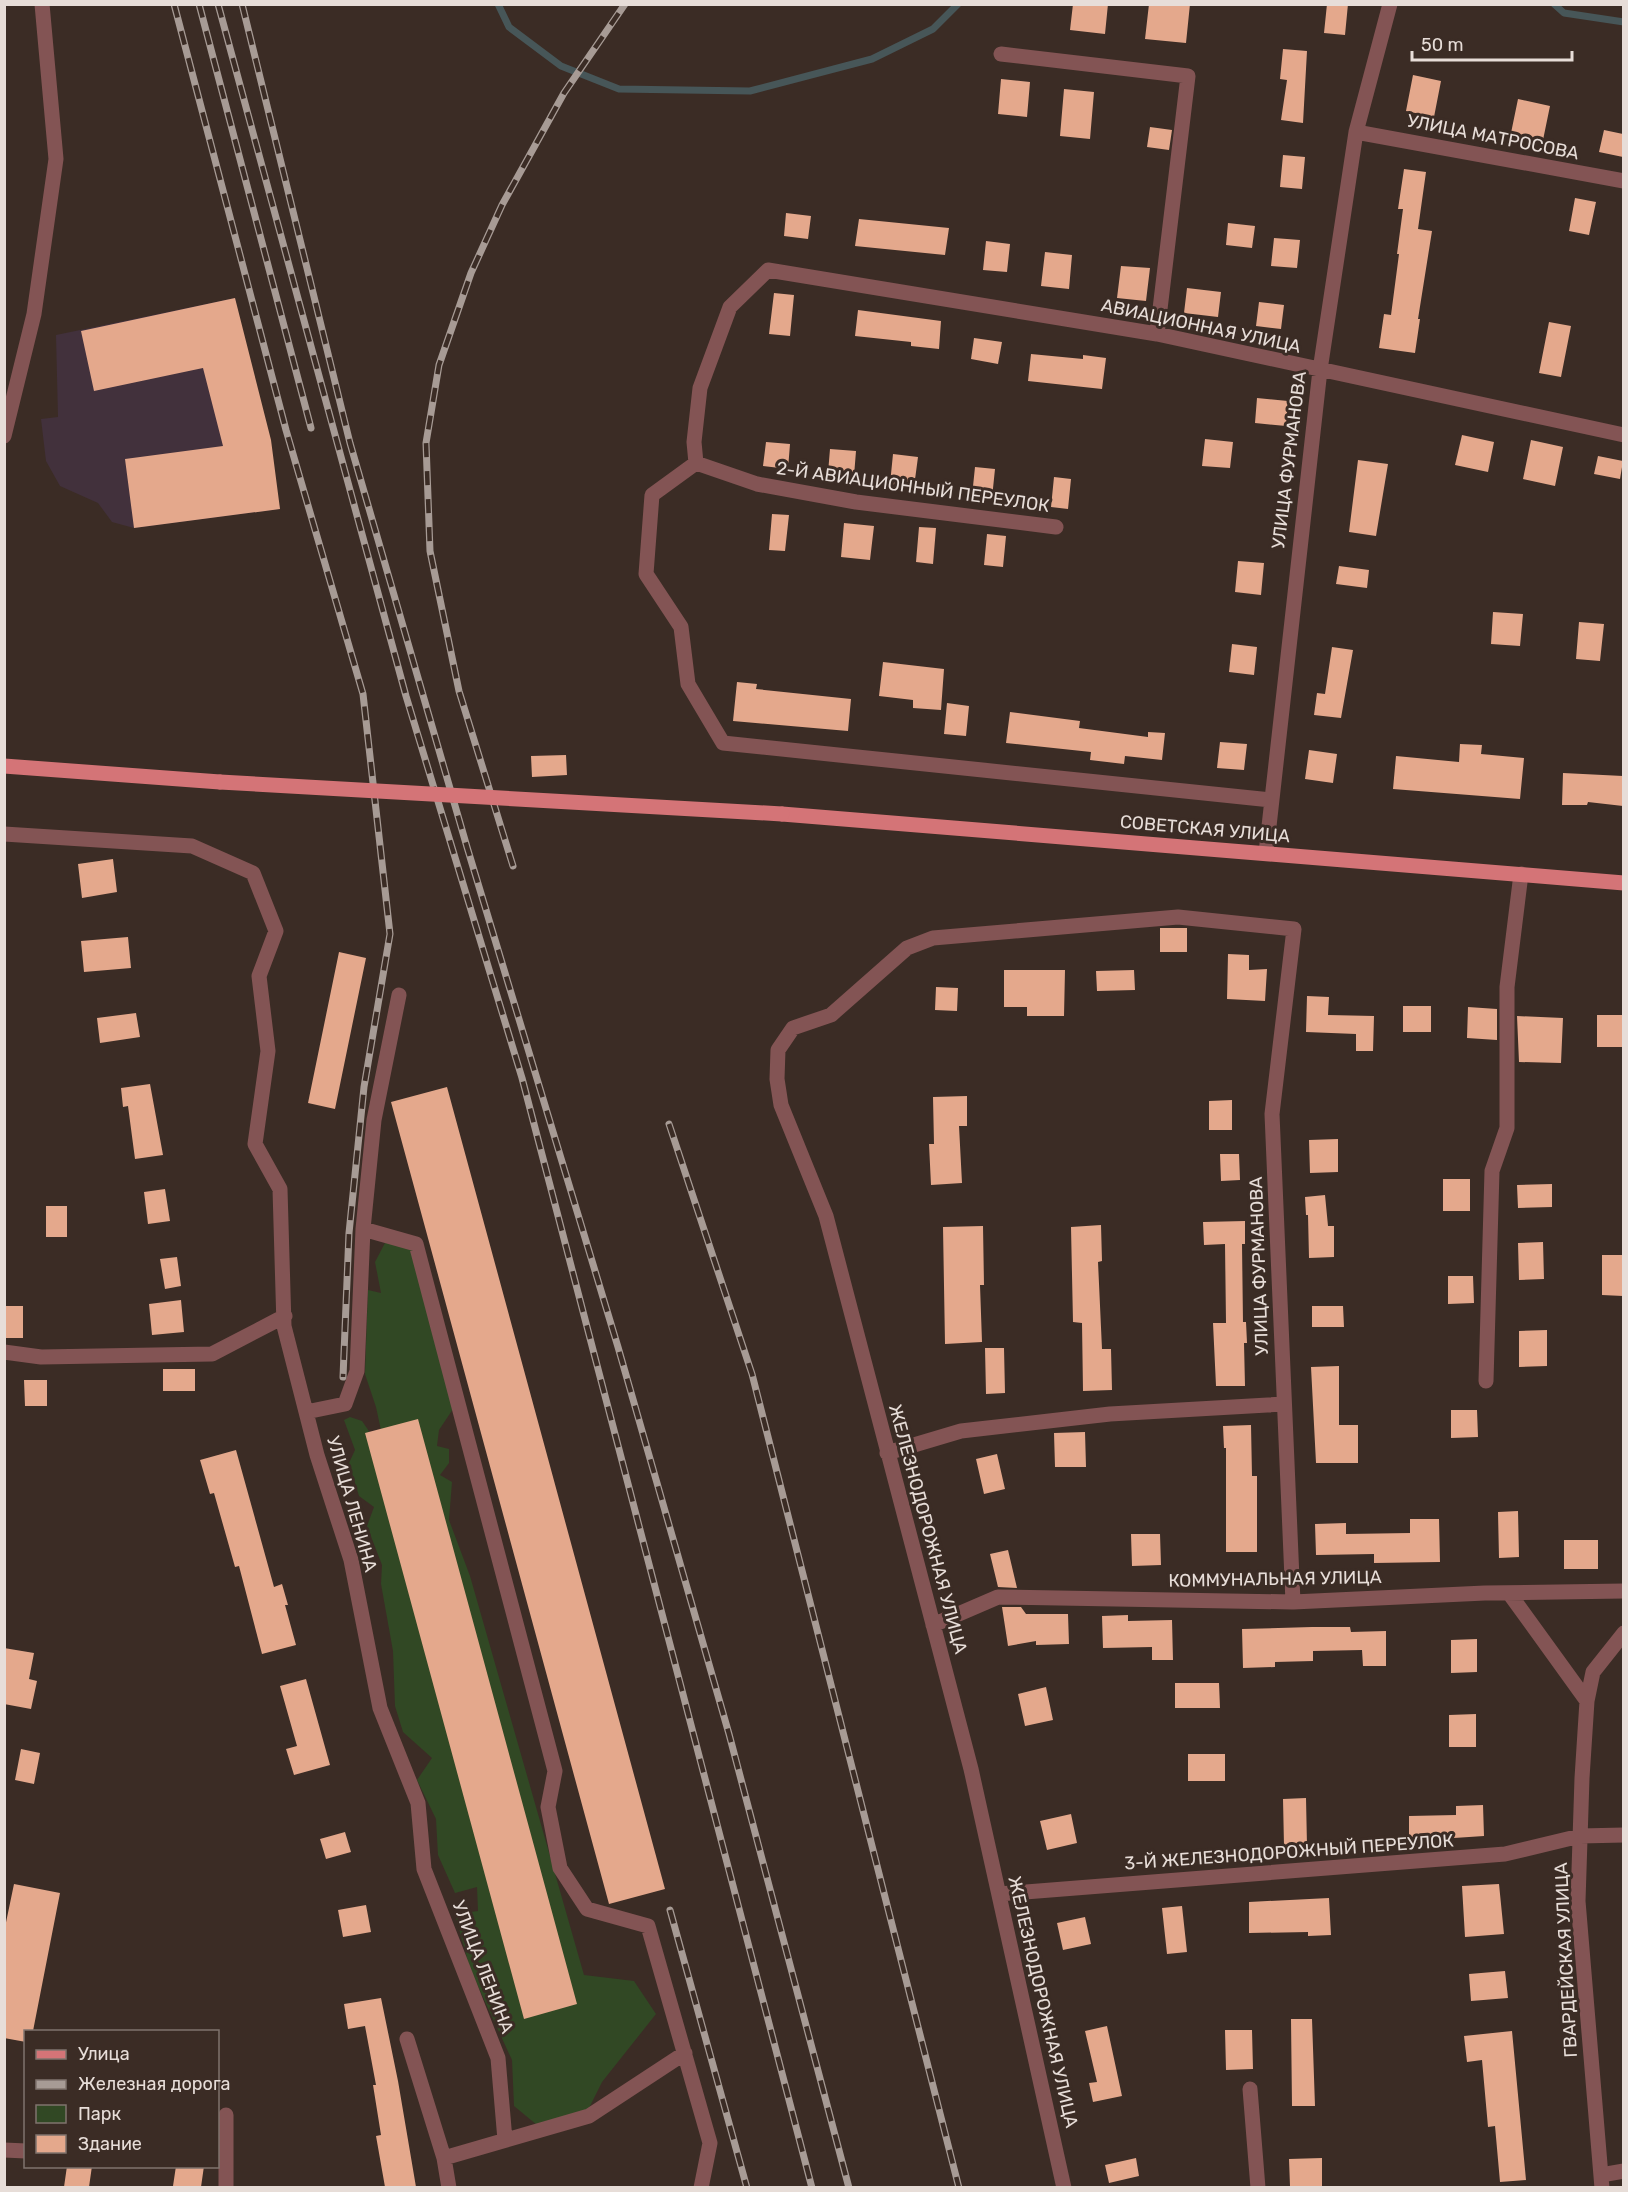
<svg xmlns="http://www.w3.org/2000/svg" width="1628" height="2192" viewBox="0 0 1628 2192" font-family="Rubik,sans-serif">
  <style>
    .industrial { fill: #42313c }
    .green { fill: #314824 }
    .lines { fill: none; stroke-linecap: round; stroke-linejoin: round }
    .stream { stroke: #475658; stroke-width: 7 }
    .building { fill: #e4a88c }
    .minor { stroke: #835454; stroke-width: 15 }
    .major { stroke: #d47477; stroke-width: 15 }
    .rail-casing { stroke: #a79b95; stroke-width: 7 }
    .rail { stroke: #3b2c25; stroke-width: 4.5; stroke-dasharray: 14; stroke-linecap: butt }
    .major-bridge { stroke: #d47477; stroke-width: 15 }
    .labels { text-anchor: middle; stroke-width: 6; stroke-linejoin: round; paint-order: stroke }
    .street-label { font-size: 18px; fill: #e7ddd8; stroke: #3b2c25 }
  </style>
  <rect width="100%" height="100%" fill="#3b2c25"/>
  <path class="industrial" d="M 235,298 L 280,509 L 134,528 L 112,522 L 98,503 L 60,486 L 46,461 L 41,419 L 58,417 L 56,335 Z"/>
  <path class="green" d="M 386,1241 L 420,1247 L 453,1409 L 439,1430 L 437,1446 L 449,1449 L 449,1463 L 440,1475 L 452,1482 L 449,1520 L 470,1576 L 584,1975 L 634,1981 L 656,2014 L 602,2082 L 588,2110 L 537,2125 L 514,2106 L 512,2060 L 470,1969 L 455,1914 L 478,1911 L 477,1887 L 455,1893 L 438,1855 L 436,1819 L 417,1780 L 432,1758 L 403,1732 L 395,1706 L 393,1651 L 381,1584 L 382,1565 L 367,1526 L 374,1507 L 359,1496 L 349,1463 L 355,1450 L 344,1420 L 350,1417 L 362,1421 L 373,1437 L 382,1435 L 376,1407 L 365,1374 L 368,1290 L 381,1293 L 375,1262 Z"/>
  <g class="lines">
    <path class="stream" d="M 498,4 L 509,27 L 561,66 L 619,89 L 750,91 L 872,59 L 933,29 L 958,4
      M 1554,4 L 1564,13 L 1624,22"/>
  </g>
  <path class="building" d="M 1073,4 L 1108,4 L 1105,34 L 1070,30 Z
    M 1149,4 L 1190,4 L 1186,43 L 1145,39 Z
    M 1327,4 L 1348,4 L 1345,35 L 1324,33 Z
    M 1283,49 L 1307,51 L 1303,123 L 1281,120 L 1287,80 L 1280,79 Z
    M 1413,75 L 1441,81 L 1434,117 L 1406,111 Z
    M 1001,79 L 1030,82 L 1027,117 L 998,114 Z
    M 1064,89 L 1094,92 L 1090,139 L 1060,136 Z
    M 1518,99 L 1550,106 L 1543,140 L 1511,133 Z
    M 1150,127 L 1172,130 L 1169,150 L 1147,147 Z
    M 1604,130 L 1623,134 L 1623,157 L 1599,152 Z
    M 1283,155 L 1305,157 L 1302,189 L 1280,187 Z
    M 1404,169 L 1426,172 L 1418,229 L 1432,231 L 1418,319 L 1420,319 L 1415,353 L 1379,348 L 1384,314 L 1391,315 L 1399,254 L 1397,254 L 1403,209 L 1398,209 Z
    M 1575,198 L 1596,202 L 1589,235 L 1569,231 Z
    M 786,213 L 811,216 L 808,239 L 784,236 Z
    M 859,219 L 949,228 L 945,255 L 855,246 Z
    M 1228,223 L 1255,226 L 1252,248 L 1226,245 Z
    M 1274,238 L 1300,240 L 1297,268 L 1271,266 Z
    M 986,241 L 1010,244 L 1007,272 L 983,270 Z
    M 1045,252 L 1072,255 L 1069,289 L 1041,286 Z
    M 1121,266 L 1150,268 L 1146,301 L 1117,298 Z
    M 1187,288 L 1221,292 L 1218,317 L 1184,313 Z
    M 774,293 L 794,295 L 790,336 L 769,334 Z
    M 235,298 L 271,440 L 280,509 L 134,528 L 125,459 L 223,446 L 203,368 L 94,391 L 81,331 Z
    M 1259,302 L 1284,305 L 1281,329 L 1256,326 Z
    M 858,310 L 941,321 L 939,349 L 911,346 L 911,342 L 855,336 Z
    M 1549,322 L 1571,326 L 1561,377 L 1539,373 Z
    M 974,338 L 1002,342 L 998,364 L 971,359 Z
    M 1031,354 L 1083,359 L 1083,355 L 1106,358 L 1102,389 L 1028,381 Z
    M 1257,398 L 1288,401 L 1286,426 L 1255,423 Z
    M 1462,435 L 1494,442 L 1488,472 L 1455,465 Z
    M 1205,439 L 1233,442 L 1230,468 L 1202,466 Z
    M 1531,440 L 1563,447 L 1555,486 L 1523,479 Z
    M 766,442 L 790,444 L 788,469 L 763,466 Z
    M 830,449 L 856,451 L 854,476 L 828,473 Z
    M 893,454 L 918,457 L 914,487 L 890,484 Z
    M 1598,456 L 1623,461 L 1620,479 L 1594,474 Z
    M 1358,460 L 1388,464 L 1376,536 L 1349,532 Z
    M 975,467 L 995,469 L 992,498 L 972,496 Z
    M 1054,477 L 1071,479 L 1068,509 L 1051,507 Z
    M 772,514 L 789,515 L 785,551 L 769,550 Z
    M 844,523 L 874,526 L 870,560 L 841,557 Z
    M 919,527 L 936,528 L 933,564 L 916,562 Z
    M 987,534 L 1006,536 L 1003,567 L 984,565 Z
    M 1238,561 L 1264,563 L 1261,595 L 1235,592 Z
    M 1339,566 L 1369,570 L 1367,588 L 1336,584 Z
    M 1493,612 L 1523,614 L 1520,646 L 1491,644 Z
    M 1579,622 L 1604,624 L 1600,661 L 1576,659 Z
    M 1232,644 L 1257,647 L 1254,675 L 1229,672 Z
    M 1332,647 L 1353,650 L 1341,718 L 1314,715 L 1317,693 L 1325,694 Z
    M 883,662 L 944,669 L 941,710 L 913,708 L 913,700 L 879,696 Z
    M 737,682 L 757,684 L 756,689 L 851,699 L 848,731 L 733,721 Z
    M 947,703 L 969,706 L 966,736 L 944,734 Z
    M 1010,712 L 1080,721 L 1079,728 L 1148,737 L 1148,732 L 1165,733 L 1162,760 L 1125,756 L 1124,764 L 1090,760 L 1091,752 L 1006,743 Z
    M 1220,742 L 1247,744 L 1244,770 L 1217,768 Z
    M 1460,744 L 1482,745 L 1481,754 L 1524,758 L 1520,799 L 1393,789 L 1396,756 L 1459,762 Z
    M 1309,750 L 1337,754 L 1333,783 L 1305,779 Z
    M 566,755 L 567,775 L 532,777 L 531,756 Z
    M 1563,773 L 1623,776 L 1623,806 L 1588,802 L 1587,805 L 1562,805 Z
    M 113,859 L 117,892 L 82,898 L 78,864 Z
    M 1160,928 L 1187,928 L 1187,952 L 1160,952 Z
    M 128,937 L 131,968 L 84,972 L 81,941 Z
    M 339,952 L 366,958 L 335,1109 L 308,1103 Z
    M 1228,954 L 1249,955 L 1249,970 L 1267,969 L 1265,1001 L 1227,999 Z
    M 1004,970 L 1065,970 L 1064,1016 L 1027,1016 L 1027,1007 L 1004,1007 Z
    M 1134,970 L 1135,990 L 1097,991 L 1096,971 Z
    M 936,987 L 958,988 L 957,1011 L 935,1010 Z
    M 1307,996 L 1329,997 L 1328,1015 L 1374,1016 L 1373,1051 L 1356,1051 L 1356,1034 L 1306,1032 Z
    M 1403,1006 L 1431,1006 L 1431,1032 L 1403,1032 Z
    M 1468,1007 L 1497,1009 L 1497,1040 L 1467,1038 Z
    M 136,1013 L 140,1037 L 100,1043 L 97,1018 Z
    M 1597,1015 L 1623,1015 L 1623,1047 L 1597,1047 Z
    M 1517,1016 L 1563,1018 L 1561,1063 L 1519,1062 Z
    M 150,1084 L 163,1155 L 135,1159 L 128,1106 L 123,1107 L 121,1088 Z
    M 447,1087 L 665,1889 L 609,1904 L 391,1102 Z
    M 967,1096 L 967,1126 L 959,1126 L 962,1183 L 931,1185 L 929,1144 L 934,1144 L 933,1097 Z
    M 1232,1100 L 1232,1130 L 1209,1130 L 1209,1101 Z
    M 1338,1139 L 1338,1172 L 1310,1173 L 1309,1140 Z
    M 1220,1154 L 1239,1154 L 1240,1180 L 1221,1181 Z
    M 1443,1179 L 1470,1179 L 1470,1211 L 1443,1211 Z
    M 1552,1184 L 1552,1207 L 1518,1208 L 1517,1185 Z
    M 165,1189 L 170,1221 L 148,1224 L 144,1192 Z
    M 1325,1195 L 1328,1226 L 1334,1226 L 1334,1257 L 1309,1258 L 1308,1215 L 1306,1215 L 1305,1197 Z
    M 46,1206 L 67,1206 L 67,1237 L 46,1237 Z
    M 1245,1221 L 1245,1244 L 1242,1244 L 1243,1322 L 1246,1322 L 1247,1343 L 1244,1343 L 1245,1386 L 1216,1386 L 1213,1323 L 1226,1323 L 1225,1244 L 1204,1245 L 1203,1222 Z
    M 1101,1225 L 1102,1261 L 1098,1262 L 1102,1349 L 1111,1349 L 1112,1390 L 1083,1391 L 1082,1323 L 1073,1322 L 1071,1227 Z
    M 983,1226 L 984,1285 L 980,1285 L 982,1342 L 945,1344 L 943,1227 Z
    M 1543,1242 L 1544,1279 L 1519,1280 L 1518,1243 Z
    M 1602,1255 L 1623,1255 L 1623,1296 L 1602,1295 Z
    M 177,1257 L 181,1286 L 165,1289 L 160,1259 Z
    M 1448,1276 L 1473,1276 L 1474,1303 L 1448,1304 Z
    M 181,1300 L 184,1332 L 152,1335 L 149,1304 Z
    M 4,1306 L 23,1306 L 23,1338 L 4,1338 Z
    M 1312,1306 L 1343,1306 L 1344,1327 L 1312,1327 Z
    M 1547,1330 L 1547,1366 L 1519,1367 L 1519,1331 Z
    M 985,1348 L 1004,1348 L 1005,1393 L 986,1394 Z
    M 1339,1366 L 1339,1425 L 1358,1425 L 1358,1463 L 1316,1463 L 1311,1367 Z
    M 163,1369 L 195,1369 L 195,1391 L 163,1391 Z
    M 24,1380 L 47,1380 L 47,1406 L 25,1406 Z
    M 1451,1410 L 1477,1410 L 1478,1437 L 1451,1438 Z
    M 418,1419 L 577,2004 L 524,2019 L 365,1433 Z
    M 1251,1425 L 1252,1476 L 1257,1476 L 1257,1552 L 1226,1552 L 1226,1448 L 1224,1448 L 1223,1426 Z
    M 1085,1432 L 1086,1467 L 1055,1467 L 1054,1433 Z
    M 236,1450 L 274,1587 L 282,1584 L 288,1605 L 285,1605 L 296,1645 L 262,1654 L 239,1566 L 235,1567 L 214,1493 L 210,1494 L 200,1460 Z
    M 997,1454 L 1005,1489 L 984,1494 L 976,1459 Z
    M 1518,1511 L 1519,1557 L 1499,1558 L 1498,1512 Z
    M 1410,1519 L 1439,1519 L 1440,1562 L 1374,1563 L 1374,1554 L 1316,1555 L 1315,1524 L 1346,1523 L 1346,1534 L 1410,1533 Z
    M 1131,1534 L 1160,1534 L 1161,1565 L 1132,1566 Z
    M 1564,1540 L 1598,1540 L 1598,1569 L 1564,1569 Z
    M 1008,1550 L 1017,1588 L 998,1587 L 990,1554 Z
    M 1002,1607 L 1021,1607 L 1026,1614 L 1068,1614 L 1069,1644 L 1036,1645 L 1036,1641 L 1008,1646 Z
    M 1128,1615 L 1128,1621 L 1172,1620 L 1173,1660 L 1152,1660 L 1152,1647 L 1103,1648 L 1102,1616 Z
    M 1312,1627 L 1350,1627 L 1351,1632 L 1386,1631 L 1386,1666 L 1363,1666 L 1362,1650 L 1313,1651 L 1313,1661 L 1275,1662 L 1275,1667 L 1243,1668 L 1242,1629 Z
    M 1477,1639 L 1477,1672 L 1451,1673 L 1451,1640 Z
    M 4,1648 L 34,1653 L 29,1679 L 37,1681 L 31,1709 L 4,1704 Z
    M 306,1679 L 330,1765 L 294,1775 L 286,1749 L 297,1746 L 280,1686 Z
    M 1175,1683 L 1219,1683 L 1220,1708 L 1175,1708 Z
    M 1046,1687 L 1053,1720 L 1025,1726 L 1018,1694 Z
    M 1476,1714 L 1476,1747 L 1449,1747 L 1449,1715 Z
    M 21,1749 L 40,1753 L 34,1784 L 15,1780 Z
    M 1188,1754 L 1225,1754 L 1225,1781 L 1188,1781 Z
    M 1306,1798 L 1307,1846 L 1284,1846 L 1283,1799 Z
    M 1483,1805 L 1484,1836 L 1409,1841 L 1409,1816 L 1456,1815 L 1456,1806 Z
    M 1071,1814 L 1077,1843 L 1047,1850 L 1040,1821 Z
    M 345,1832 L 351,1852 L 326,1859 L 320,1839 Z
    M 14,1884 L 60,1893 L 33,2031 L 26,2031 L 26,2042 L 4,2038 L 4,1932 Z
    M 1499,1884 L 1504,1934 L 1465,1937 L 1462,1886 Z
    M 1329,1898 L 1331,1935 L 1308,1936 L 1308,1932 L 1249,1933 L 1249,1902 Z
    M 366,1905 L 371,1932 L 343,1937 L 338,1910 Z
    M 1182,1906 L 1187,1952 L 1167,1954 L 1162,1908 Z
    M 1085,1917 L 1091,1944 L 1063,1950 L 1057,1923 Z
    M 1505,1971 L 1508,1998 L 1471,2001 L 1469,1974 Z
    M 381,1998 L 398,2081 L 416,2187 L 385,2187 L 376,2136 L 381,2135 L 373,2085 L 376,2085 L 365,2026 L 348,2029 L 344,2004 Z
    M 1291,2019 L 1312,2019 L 1315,2106 L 1292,2106 Z
    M 1107,2026 L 1122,2096 L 1093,2102 L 1089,2083 L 1097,2082 L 1085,2031 Z
    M 1225,2030 L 1252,2030 L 1253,2069 L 1226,2070 Z
    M 1512,2031 L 1526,2180 L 1500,2182 L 1495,2126 L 1488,2127 L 1482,2060 L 1467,2062 L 1464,2036 Z
    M 1136,2158 L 1139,2176 L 1109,2183 L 1105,2165 Z
    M 1322,2158 L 1322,2186 L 1290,2186 L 1289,2159 Z
    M 67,2166 L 92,2166 L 89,2187 L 64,2187 Z
    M 176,2166 L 204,2166 L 201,2187 L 173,2186 Z"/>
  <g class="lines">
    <path class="minor" d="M 1001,54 L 1188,76 L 1157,334
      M 1356,132 L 1624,181
      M 4,436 L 34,314 L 56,159 L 42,4
      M 696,463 L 652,495 L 646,574 L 681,627 L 688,684 L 723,743 L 1271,800
      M 1056,527 L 856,502 L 757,484 L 696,463 L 694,442 L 700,388 L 730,307 L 768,270 L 1157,334 L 1624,435
      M 4,834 L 192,846 L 253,873 L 276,931 L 259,976 L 268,1051 L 255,1144 L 280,1189 L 284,1326 L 317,1455 L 351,1560 L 380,1708 L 418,1803 L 424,1869 L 498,2058 L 505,2140
      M 1266,853 L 1320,370 L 1356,132 L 1390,4
      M 363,1229 L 416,1244 L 555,1771 L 548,1807 L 560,1868 L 587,1909 L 648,1926 L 710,2143 L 701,2188
      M 4,1352 L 41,1357 L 212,1354 L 285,1316
      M 1486,1381 L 1492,1171 L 1507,1128 L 1507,987 L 1521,874
      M 306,1412 L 345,1404 L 357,1371 L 363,1229 L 374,1120 L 399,995
      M 887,1453 L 961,1431 L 1110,1414 L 1284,1404
      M 1509,1593 L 1587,1701
      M 933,1625 L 998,1597 L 1293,1602 L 1485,1593 L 1624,1591
      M 999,1894 L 1505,1854 L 1580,1836 L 1624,1835
      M 407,2039 L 444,2158 L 449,2188
      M 1250,2089 L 1258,2188
      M 4,2150 L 26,2151
      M 444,2158 L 589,2116 L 685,2053
      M 1601,2175 L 1624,2171
      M 226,2188 L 226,2115
      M 1064,2188 L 971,1769 L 826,1216 L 781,1105 L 777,1079 L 778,1050 L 793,1028 L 831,1015 L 907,948 L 933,938 L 1178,917 L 1294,929 L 1272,1114 L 1293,1602
      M 1602,2188 L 1578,1901 L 1582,1778 L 1587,1701 L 1593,1672 L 1624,1633"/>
    <path class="major" d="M 4,766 L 220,782
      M 782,814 L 1624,883"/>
    <g class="rail-casing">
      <path id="rail" d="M 174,4 L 286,430 L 363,694 L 390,934 L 364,1087 L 349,1233 L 343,1377
        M 199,4 L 311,428
        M 218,4 L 406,696 L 522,1078 L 812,2188
        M 242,4 L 350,443 L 467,847 L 618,1347 L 729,1734 L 849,2188
        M 513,866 L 459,691 L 430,551 L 426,443 L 439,365 L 471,273 L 502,205 L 564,93 L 625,4
        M 669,1124 L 752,1374 L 959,2188
        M 670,1910 L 747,2188"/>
    </g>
    <use href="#rail" class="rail"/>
    <path class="major-bridge" d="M 220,782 L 782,814"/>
  </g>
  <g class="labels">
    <g class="street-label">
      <text transform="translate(1493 137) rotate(11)" y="6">УЛИЦА МАТРОСОВА</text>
      <text transform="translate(1201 326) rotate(12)" y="6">АВИАЦИОННАЯ УЛИЦА</text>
      <text transform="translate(1289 460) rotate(-83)" y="6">УЛИЦА ФУРМАНОВА</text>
      <text transform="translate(913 487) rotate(8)" y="6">2-Й АВИАЦИОННЫЙ ПЕРЕУЛОК</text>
      <text transform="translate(1205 829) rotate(5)" y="6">СОВЕТСКАЯ УЛИЦА</text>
      <text transform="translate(1259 1266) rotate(-92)" y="6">УЛИЦА ФУРМАНОВА</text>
      <text transform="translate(352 1504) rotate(74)" y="6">УЛИЦА ЛЕНИНА</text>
      <text transform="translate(928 1529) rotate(75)" y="6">ЖЕЛЕЗНОДОРОЖНАЯ УЛИЦА</text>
      <text transform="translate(1275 1579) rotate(-1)" y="6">КОММУНАЛЬНАЯ УЛИЦА</text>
      <text transform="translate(1289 1852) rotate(-4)" y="6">3-Й ЖЕЛЕЗНОДОРОЖНЫЙ ПЕРЕУЛОК</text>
      <text transform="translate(1566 1960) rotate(-93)" y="6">ГВАРДЕЙСКАЯ УЛИЦА</text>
      <text transform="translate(483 1967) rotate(69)" y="6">УЛИЦА ЛЕНИНА</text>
      <text transform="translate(1043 2002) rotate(77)" y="6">ЖЕЛЕЗНОДОРОЖНАЯ УЛИЦА</text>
    </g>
  </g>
  <rect width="1628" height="2192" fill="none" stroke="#e7ddd8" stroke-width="12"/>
  <rect x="24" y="2030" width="195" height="138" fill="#3b2c25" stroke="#80736d" stroke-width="1.5"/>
  <rect x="36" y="2050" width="30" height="9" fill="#d47477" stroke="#80736d" stroke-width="1.5"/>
  <text x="78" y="2060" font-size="18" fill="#e7ddd8">Улица</text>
  <rect x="36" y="2080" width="30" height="9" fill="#a79b95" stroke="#80736d" stroke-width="1.5"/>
  <text x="78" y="2090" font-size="18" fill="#e7ddd8">Железная дорога</text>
  <rect x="36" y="2105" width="30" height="18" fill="#314824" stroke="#80736d" stroke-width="1.5"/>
  <text x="78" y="2120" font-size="18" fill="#e7ddd8">Парк</text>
  <rect x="36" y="2135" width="30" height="18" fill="#e4a88c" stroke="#80736d" stroke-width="1.5"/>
  <text x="78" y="2150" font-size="18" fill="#e7ddd8">Здание</text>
  <path d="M1412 51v9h160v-9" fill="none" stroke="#e7ddd8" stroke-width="3"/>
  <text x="1421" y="51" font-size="18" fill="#e7ddd8" stroke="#3b2c25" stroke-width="4.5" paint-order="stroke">50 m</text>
</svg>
